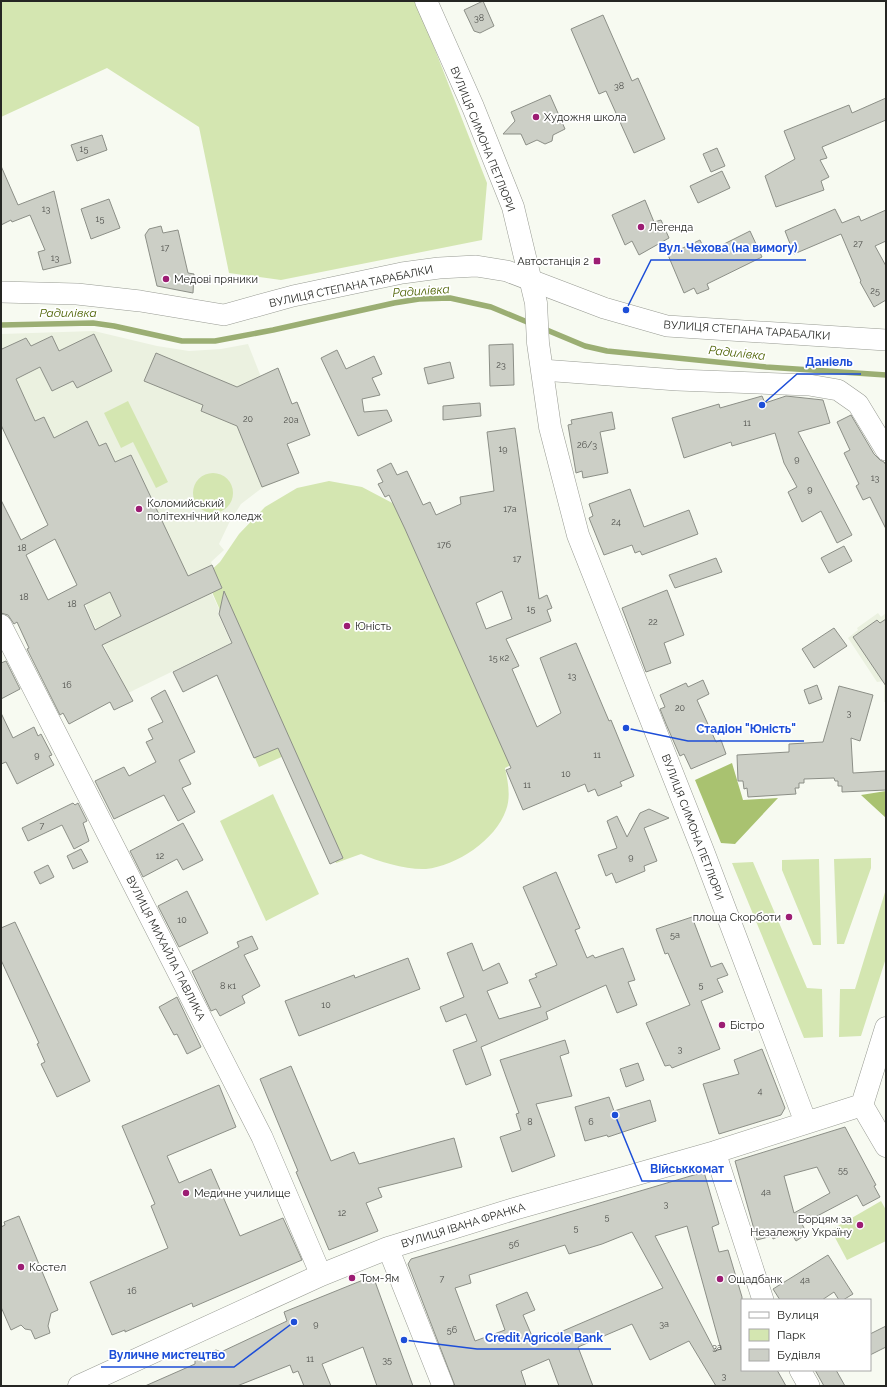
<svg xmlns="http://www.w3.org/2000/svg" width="887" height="1387" viewBox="0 0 887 1387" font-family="Raleway,sans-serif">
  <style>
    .built { fill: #ebf1e0 }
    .green { fill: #d4e6b1 }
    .forest { fill: #a9c270 }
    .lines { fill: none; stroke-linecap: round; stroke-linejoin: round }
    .stream { stroke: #9bae73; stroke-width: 5.5 }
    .building { fill: #cccfc6; stroke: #8c8f87; fill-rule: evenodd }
    .street-casing { stroke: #989b93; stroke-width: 22 }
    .secondary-casing { stroke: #989b93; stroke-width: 23 }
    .street { stroke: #fff; stroke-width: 21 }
    .secondary { stroke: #fff; stroke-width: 22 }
    .poi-dot { fill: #9c1d73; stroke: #fff; stroke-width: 1.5 }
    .labels { text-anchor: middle; stroke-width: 3.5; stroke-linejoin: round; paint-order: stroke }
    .number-label { font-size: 9px; fill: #4f504c }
    .poi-label { font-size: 11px; fill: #252623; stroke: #fff; text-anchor: start }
    .street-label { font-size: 11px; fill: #252623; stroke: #fff }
    .water-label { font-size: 12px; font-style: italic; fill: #4c6100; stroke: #fff }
    .leader { fill: none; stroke: #1d4ed8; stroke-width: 1.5 }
    .callout-dot { fill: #1d4ed8; stroke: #fff; stroke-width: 1.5 }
    .callout-label { font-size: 12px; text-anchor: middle; font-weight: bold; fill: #1d4ed8; stroke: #fff; stroke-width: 3.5; stroke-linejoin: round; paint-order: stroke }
  </style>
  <rect width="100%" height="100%" fill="#f7faf1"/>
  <path class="built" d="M 94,331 L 157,346 L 189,351 L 221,349 L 248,344 L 299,473 L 262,488 L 241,504 L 229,523 L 219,544 L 224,550 L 211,562 L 212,565 L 201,570 L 219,609 L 218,614 L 231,643 L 128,693 L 103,644 L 89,614 L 86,605 L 1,426 L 1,334 Z
    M 878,613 L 881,617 L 886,613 L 886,702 L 884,702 L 884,681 L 877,682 L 848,638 L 858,630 L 857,628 Z"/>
  <path class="green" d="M 1,1 L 416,1 L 487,183 L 482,240 L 281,280 L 229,273 L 199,127 L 107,68 L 1,117 Z
    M 128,401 L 168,482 L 156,488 L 133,442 L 121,448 L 104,413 Z
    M193 493a20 20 0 1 1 40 0a20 20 0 1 1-40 0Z
    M 329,481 L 362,487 L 398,506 L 527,757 L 505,768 C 508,782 511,797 506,810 C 496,840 456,866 426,869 C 407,870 379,862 361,854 L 336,863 L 286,755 L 259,767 L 224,688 L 249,676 L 205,576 L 220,562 L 239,534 L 265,507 L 297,488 Z
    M 273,794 L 319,894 L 266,921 L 220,821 Z
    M 871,858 L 871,868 L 844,944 L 837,944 L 834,859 Z
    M 819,859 L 821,945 L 813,945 L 782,870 L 782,860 Z
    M 753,862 L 807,988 L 822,989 L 823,1037 L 804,1038 L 732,863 Z
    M 886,889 L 886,958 L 861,1036 L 839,1037 L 840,989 L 855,989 Z
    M 881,1201 L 886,1210 L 886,1241 L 847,1260 L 831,1230 Z"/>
  <path class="forest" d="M 732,763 L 743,800 L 778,798 L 735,844 L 721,843 L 695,780 Z
    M 886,791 L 886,818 L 861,795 Z"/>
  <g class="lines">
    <path class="stream" d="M 1,325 L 93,323 L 114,326 L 182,341 L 215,341 L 273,330 L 394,303 L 419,299 L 450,298 L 491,307 L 532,324
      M 542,328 L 585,346 L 607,351 L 766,367 L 886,375"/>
  </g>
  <path class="building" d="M 483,1 L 494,26 L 480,33 L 474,31 L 464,10 Z
    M 603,15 L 632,81 L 638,78 L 665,139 L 634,153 L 606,91 L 599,94 L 571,29 Z
    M 550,95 L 565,129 L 553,135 L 552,141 L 545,144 L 537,140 L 526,145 L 521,134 L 503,134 L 515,121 L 511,112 Z
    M 886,98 L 886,120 L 822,147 L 827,158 L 820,160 L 829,177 L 821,181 L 824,190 L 776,207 L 765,176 L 795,159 L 784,131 L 849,105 L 852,113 Z
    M 102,135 L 107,150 L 77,161 L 71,145 Z
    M 717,148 L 725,166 L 711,172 L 703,154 Z
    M 1,166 L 18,205 L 54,191 L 71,263 L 43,270 L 38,252 L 45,250 L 30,215 L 12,222 L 11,220 L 1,225 Z
    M 722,171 L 730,188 L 698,203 L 690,186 Z
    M 109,199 L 120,228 L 91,239 L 81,209 Z
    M 645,200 L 654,222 L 661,220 L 669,238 L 639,255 L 632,241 L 625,245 L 612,215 Z
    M 835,209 L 842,223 L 859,216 L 861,221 L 886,210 L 886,241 L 875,246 L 886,266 L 886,300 L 874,307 L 860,282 L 861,281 L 841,234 L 794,254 L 785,231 Z
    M 161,226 L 163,233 L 178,230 L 188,273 L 194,274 L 193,293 L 157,286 L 145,235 L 149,229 Z
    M 750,231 L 762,257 L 707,284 L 709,289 L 697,294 L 694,288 L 684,293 L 668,255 L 700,240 L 706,253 Z
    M 94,334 L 112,371 L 77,388 L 73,381 L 52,391 L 40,367 L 16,379 L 35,421 L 44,417 L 54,438 L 87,421 L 99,446 L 106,443 L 115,462 L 131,455 L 188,576 L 212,565 L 222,588 L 102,645 L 133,701 L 114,710 L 110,702 L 69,724 L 63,713 L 60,715 L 27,649 L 29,648 L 17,622 L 14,624 L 8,615 L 1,613 L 1,500 L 21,540 L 48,525 L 1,425 L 1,347 L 2,349 L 26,338 L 31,346 L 52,336 L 59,351 ZM 55,539 L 77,585 L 48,600 L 26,555 ZM 110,592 L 121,616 L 95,630 L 84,605 Z
    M 513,344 L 514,385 L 490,386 L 489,345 Z
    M 337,350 L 346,369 L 374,356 L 382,374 L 372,378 L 380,395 L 362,399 L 364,412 L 387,410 L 392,421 L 358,436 L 321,358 Z
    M 156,353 L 237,387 L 278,368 L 292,404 L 297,402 L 310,435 L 287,444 L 299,473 L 262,487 L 237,426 L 201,411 L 203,405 L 144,381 Z
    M 450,362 L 454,378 L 428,384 L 424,368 Z
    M 762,396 L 765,403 L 786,396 L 823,400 L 830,423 L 798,432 L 852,535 L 837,543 L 821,511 L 802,522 L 788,492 L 797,487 L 784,463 L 775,433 L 732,446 L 731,442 L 684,458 L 672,418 L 719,404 L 720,408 Z
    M 480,403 L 481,416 L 443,420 L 443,406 Z
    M 612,412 L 615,429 L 600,432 L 608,473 L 583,478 L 582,471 L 576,473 L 568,425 L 572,424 L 571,420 Z
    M 851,415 L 874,454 L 880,460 L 884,462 L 886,465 L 886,529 L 870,497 L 863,500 L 856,486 L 859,484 L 844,453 L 850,450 L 837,422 Z
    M 515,428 L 539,599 L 547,595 L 552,608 L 547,610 L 551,621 L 506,639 L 519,666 L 512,669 L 537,727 L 561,713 L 540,658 L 576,643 L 609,721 L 611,720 L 634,776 L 620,782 L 622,786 L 598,796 L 595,789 L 588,792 L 585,784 L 523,810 L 506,770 L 511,768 L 405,529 L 389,495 L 385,497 L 378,484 L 383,482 L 377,470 L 391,463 L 397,475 L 407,471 L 423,505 L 430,502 L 436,515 L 461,504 L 460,497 L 494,491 L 487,432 ZM 502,591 L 512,619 L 486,629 L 476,603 Z
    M 630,489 L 644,527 L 689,510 L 698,534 L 642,555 L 640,551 L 635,553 L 632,545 L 604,555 L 589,518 L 593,516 L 589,504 Z
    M 844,546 L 852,561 L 829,573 L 821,558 Z
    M 716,558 L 722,572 L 675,588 L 669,575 Z
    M 667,590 L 684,635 L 664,643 L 671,663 L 646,672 L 622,608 Z
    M 224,591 L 343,858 L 330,864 L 278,748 L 254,758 L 217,675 L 183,692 L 173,672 L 232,643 L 219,614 Z
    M 886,619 L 886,686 L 853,637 L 877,620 L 880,623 Z
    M 834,628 L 847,646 L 814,668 L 802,649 Z
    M 6,661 L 20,689 L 1,699 L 1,663 Z
    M 703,680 L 709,694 L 697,700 L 716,742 L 721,740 L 726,754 L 691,769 L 684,754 L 680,756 L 666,724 L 660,709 L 665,707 L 660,695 L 686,683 L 688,687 Z
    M 817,685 L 822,699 L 809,704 L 804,690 Z
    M 839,686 L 873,695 L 860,741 L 851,738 L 853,773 L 886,771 L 886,790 L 842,792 L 842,786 L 838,786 L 838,781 L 835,781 L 834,778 L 804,779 L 804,783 L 799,783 L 799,788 L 795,788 L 796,794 L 748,797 L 747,788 L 744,789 L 743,781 L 738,781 L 737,755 L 789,752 L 789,744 L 823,742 Z
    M 165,690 L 195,752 L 179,760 L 191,784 L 182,788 L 195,812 L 178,821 L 164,795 L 114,819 L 95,781 L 124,767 L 129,776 L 156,762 L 146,742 L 153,739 L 148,729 L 163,722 L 151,698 Z
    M 1,713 L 13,738 L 34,727 L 38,736 L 41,734 L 52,755 L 49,756 L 54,765 L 17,784 L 6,762 L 1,764 Z
    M 73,803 L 75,805 L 78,803 L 87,821 L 83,823 L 89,841 L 74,849 L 62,825 L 28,841 L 22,828 Z
    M 649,809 L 669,818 L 644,828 L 657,861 L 644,866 L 645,871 L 616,883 L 612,873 L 606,876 L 598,855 L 617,848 L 607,821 L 617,816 L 627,837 L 640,813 Z
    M 183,823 L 203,860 L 183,870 L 177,859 L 143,877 L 130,851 Z
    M 81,849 L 88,862 L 73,869 L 67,856 Z
    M 48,865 L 54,877 L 40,884 L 34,872 Z
    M 556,872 L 580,928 L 575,930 L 587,958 L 593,955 L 595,958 L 623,948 L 635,980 L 628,982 L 637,1005 L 617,1013 L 606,985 L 546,1012 L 548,1019 L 481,1047 L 491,1075 L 466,1085 L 453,1050 L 477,1041 L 466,1014 L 446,1022 L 440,1007 L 464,997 L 447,953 L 472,943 L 483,971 L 499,963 L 508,983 L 487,991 L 499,1019 L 541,1007 L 529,980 L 537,977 L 535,974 L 557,965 L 523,887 Z
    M 187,891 L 208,933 L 179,947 L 158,906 Z
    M 692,917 L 711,967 L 722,963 L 728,975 L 717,979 L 723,992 L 701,1001 L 720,1049 L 672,1068 L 670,1065 L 665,1066 L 646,1023 L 690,1005 L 668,953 L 665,954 L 656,929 Z
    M 15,922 L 90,1081 L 57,1097 L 41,1064 L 45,1062 L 37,1044 L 39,1043 L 1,960 L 1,928 Z
    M 252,936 L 258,949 L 244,955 L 260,986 L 242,996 L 245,1003 L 220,1016 L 216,1009 L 211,1011 L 192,971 L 239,947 L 237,942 Z
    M 408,958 L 420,989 L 299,1036 L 285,1001 L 354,975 L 355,978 Z
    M 177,997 L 201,1047 L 187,1054 L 177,1034 L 174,1035 L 159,1007 Z
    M 565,1040 L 569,1053 L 560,1056 L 572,1096 L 536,1104 L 555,1156 L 512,1172 L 500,1137 L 521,1130 L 516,1114 L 519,1113 L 500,1060 Z
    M 762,1049 L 785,1108 L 781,1115 L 719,1134 L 703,1084 L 739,1074 L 734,1060 Z
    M 638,1063 L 644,1080 L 626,1087 L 620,1069 Z
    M 291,1066 L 331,1161 L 354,1152 L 359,1164 L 454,1138 L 462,1167 L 378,1188 L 382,1197 L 366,1203 L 378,1231 L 329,1250 L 296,1172 L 298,1171 L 260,1079 Z
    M 219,1085 L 236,1127 L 167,1156 L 179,1183 L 211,1169 L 240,1236 L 283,1218 L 302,1260 L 193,1307 L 192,1303 L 125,1332 L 125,1330 L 112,1335 L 90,1282 L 168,1248 L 151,1206 L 155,1204 L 122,1126 Z
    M 609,1097 L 614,1111 L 650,1100 L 656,1121 L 608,1137 L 607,1135 L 585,1141 L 575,1107 Z
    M 845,1127 L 876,1185 L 874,1186 L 880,1197 L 863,1206 L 857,1195 L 802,1224 L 807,1234 L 796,1241 L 790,1231 L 773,1239 L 772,1236 L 757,1240 L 735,1161 ZM 817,1167 L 830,1193 L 794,1213 L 784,1176 Z
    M 704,1172 L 719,1224 L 712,1227 L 719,1252 L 728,1250 L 742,1297 L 742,1370 L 777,1370 L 786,1386 L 716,1386 L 689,1341 L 650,1360 L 632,1324 L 578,1347 L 593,1386 L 559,1386 L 549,1359 L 521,1371 L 526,1386 L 455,1386 L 408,1264 L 411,1259 ZM 687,1226 L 721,1349 L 715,1351 L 655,1236 ZM 632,1232 L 663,1288 L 535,1343 L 523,1315 L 535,1310 L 527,1292 L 496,1305 L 505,1330 L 475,1341 L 455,1288 L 471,1283 L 469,1275 L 565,1245 L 569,1254 L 602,1244 Z
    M 19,1216 L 58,1310 L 51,1313 L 48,1326 L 50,1333 L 35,1339 L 31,1330 L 25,1329 L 21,1325 L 11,1330 L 1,1307 L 1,1227 L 5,1225 L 4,1222 Z
    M 828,1255 L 853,1294 L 843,1300 L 839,1300 L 834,1292 L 822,1300 L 780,1300 L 773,1289 Z
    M 373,1276 L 413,1386 L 377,1386 L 363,1347 L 322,1364 L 331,1386 L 304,1386 L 298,1371 L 293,1373 L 290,1365 L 237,1386 L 145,1386 L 195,1364 L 195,1359 L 216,1350 L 221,1352 L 287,1321 L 284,1312 Z
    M 886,1326 L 886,1347 L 870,1355 L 870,1334 Z
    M 815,1370 L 836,1370 L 845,1386 L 824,1386 Z"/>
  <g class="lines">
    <g class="street-casing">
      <path id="street" d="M 1,292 L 77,294 L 140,301 L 224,315 L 293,296 L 402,273 L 439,268 L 476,266 L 507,271 L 604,308 L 667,326 L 886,340
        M 542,370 L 677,380 L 809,385 L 838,390 L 858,404 L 886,450
        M 1,625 L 262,1137 L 321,1275
        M 715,1152 L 763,1300
        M 388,1248 L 443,1386
        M 800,1370 L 809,1386"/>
    </g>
    <g class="secondary-casing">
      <path id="secondary" d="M 426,1 L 473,107 L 513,207 L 536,303 L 538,343 L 550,427 L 578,535 L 703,851 L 806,1123
        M 862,1105 L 886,1028
        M 862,1105 L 886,1146
        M 79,1386 L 321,1275 L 388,1248 L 514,1209 L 715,1152 L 862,1105"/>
    </g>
    <use href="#street" class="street"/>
    <use href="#secondary" class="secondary"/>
  </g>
  <g class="poi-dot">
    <circle cx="536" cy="117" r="4"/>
    <circle cx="641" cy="227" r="4"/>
    <rect x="593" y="257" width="8" height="8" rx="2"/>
    <circle cx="166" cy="279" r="4"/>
    <circle cx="139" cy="509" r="4"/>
    <circle cx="347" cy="626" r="4"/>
    <circle cx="789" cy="917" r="4"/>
    <circle cx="722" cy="1025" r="4"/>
    <circle cx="186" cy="1193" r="4"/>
    <circle cx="860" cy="1225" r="4"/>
    <circle cx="21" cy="1267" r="4"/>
    <circle cx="352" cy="1278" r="4"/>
    <circle cx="720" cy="1279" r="4"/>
  </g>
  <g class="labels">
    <g class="number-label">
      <text x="479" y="21">38</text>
      <text x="619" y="89">38</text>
      <text x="84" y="152">15</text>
      <text x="46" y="212">13</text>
      <text x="100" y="222">15</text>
      <text x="858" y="247">27</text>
      <text x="165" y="251">17</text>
      <text x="55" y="261">13</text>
      <text x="875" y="294">25</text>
      <text x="501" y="368">23</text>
      <text x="248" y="422">20</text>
      <text x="291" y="423">20а</text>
      <text x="747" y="426">11</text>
      <text x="587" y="448">26/3</text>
      <text x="503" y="452">19</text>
      <text x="797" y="462">9</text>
      <text x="875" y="481">13</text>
      <text x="810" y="492">9</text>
      <text x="510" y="512">17а</text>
      <text x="616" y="525">24</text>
      <text x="444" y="548">17б</text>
      <text x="22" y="551">18</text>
      <text x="517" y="562">17</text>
      <text x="24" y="600">18</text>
      <text x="72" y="607">18</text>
      <text x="531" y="612">15</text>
      <text x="653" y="625">22</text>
      <text x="499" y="661">15 к2</text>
      <text x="572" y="679">13</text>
      <text x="67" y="688">16</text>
      <text x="680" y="711">20</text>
      <text x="849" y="716">3</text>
      <text x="37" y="758">9</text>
      <text x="597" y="758">11</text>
      <text x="566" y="777">10</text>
      <text x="527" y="788">11</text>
      <text x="42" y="829">7</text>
      <text x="160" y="859">12</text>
      <text x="631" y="860">9</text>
      <text x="182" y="923">10</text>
      <text x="675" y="938">5а</text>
      <text x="701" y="988">5</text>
      <text x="228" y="989">8 к1</text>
      <text x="326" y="1008">10</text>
      <text x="680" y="1052">3</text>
      <text x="760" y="1094">4</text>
      <text x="530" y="1125">8</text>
      <text x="591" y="1125">6</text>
      <text x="843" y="1173">55</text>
      <text x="766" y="1195">4а</text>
      <text x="666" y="1207">3</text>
      <text x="342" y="1216">12</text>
      <text x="607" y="1220">5</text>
      <text x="576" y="1231">5</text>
      <text x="514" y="1247">5б</text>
      <text x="442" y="1282">7</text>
      <text x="805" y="1283">4а</text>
      <text x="132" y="1294">16</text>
      <text x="316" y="1327">9</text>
      <text x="664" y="1327">3а</text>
      <text x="452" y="1333">56</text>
      <text x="717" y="1350">3а</text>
      <text x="310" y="1362">11</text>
      <text x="387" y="1363">35</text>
      <text x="724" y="1379">3</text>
    </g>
    <g class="poi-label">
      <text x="544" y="121">Художня школа</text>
      <text x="649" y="231">Легенда</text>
      <text x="589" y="265" text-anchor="end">Автостанція 2</text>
      <text x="174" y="283">Медові пряники</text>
      <text x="147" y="507">Коломийський<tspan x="147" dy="13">політехнічний коледж</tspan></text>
      <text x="355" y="630">Юність</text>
      <text x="781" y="921" text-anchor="end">площа Скорботи</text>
      <text x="730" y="1029">Бістро</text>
      <text x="194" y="1197">Медичне училище</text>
      <text x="852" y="1223" text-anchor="end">Борцям за<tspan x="852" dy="13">Незалежну Україну</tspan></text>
      <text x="29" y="1271">Костел</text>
      <text x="360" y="1282">Том-Ям</text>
      <text x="728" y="1283">Ощадбанк</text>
    </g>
    <g class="street-label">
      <text transform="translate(483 139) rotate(68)" y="4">ВУЛИЦЯ СИМОНА ПЕТЛЮРИ</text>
      <text transform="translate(351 286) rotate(-12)" y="4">ВУЛИЦЯ СТЕПАНА ТАРАБАЛКИ</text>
      <text transform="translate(747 330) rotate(4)" y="4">ВУЛИЦЯ СТЕПАНА ТАРАБАЛКИ</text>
      <text transform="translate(693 827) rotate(69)" y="4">ВУЛИЦЯ СИМОНА ПЕТЛЮРИ</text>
      <text transform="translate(166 948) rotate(63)" y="4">ВУЛИЦЯ МИХАЙЛА ПАВЛИКА</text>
      <text transform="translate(463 1225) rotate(-17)" y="4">ВУЛИЦЯ ІВАНА ФРАНКА</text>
    </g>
    <g class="water-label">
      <text transform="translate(421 291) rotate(-4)" y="4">Радилівка</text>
      <text x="68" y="317">Радилівка</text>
      <text transform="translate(737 353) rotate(6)" y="4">Радилівка</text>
    </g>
  </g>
  <path class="leader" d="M626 310L651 260H806M762 405L797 374H861M626 728L688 741H804M615 1115L642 1181H732M404 1340L477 1349H611M294 1322L234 1367H101"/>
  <g class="callout-dot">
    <circle cx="626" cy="310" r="4"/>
    <circle cx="762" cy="405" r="4"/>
    <circle cx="626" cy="728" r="4"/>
    <circle cx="615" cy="1115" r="4"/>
    <circle cx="404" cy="1340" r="4"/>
    <circle cx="294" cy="1322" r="4"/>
  </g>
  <g class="callout-label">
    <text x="728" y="252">Вул. Чехова (на вимогу)</text>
    <text x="829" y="366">Даніель</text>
    <text x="746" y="733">Стадіон "Юність"</text>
    <text x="687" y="1173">Військкомат</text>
    <text x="544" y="1342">Credit Agricole Bank</text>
    <text x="167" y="1359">Вуличне мистецтво</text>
  </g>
  <rect width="887" height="1387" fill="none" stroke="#252623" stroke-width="4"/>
  <rect x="741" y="1299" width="130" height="72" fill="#ffffff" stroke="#a8a8a7"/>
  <rect x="749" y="1312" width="20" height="6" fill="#ffffff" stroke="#a8a8a7"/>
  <text x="777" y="1319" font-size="12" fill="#252623">Вулиця</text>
  <rect x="749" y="1329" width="20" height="12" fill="#d4e6b1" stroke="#a8a8a7"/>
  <text x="777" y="1339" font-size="12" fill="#252623">Парк</text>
  <rect x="749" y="1349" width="20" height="12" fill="#cccfc6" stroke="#a8a8a7"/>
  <text x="777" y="1359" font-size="12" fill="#252623">Будівля</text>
</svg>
